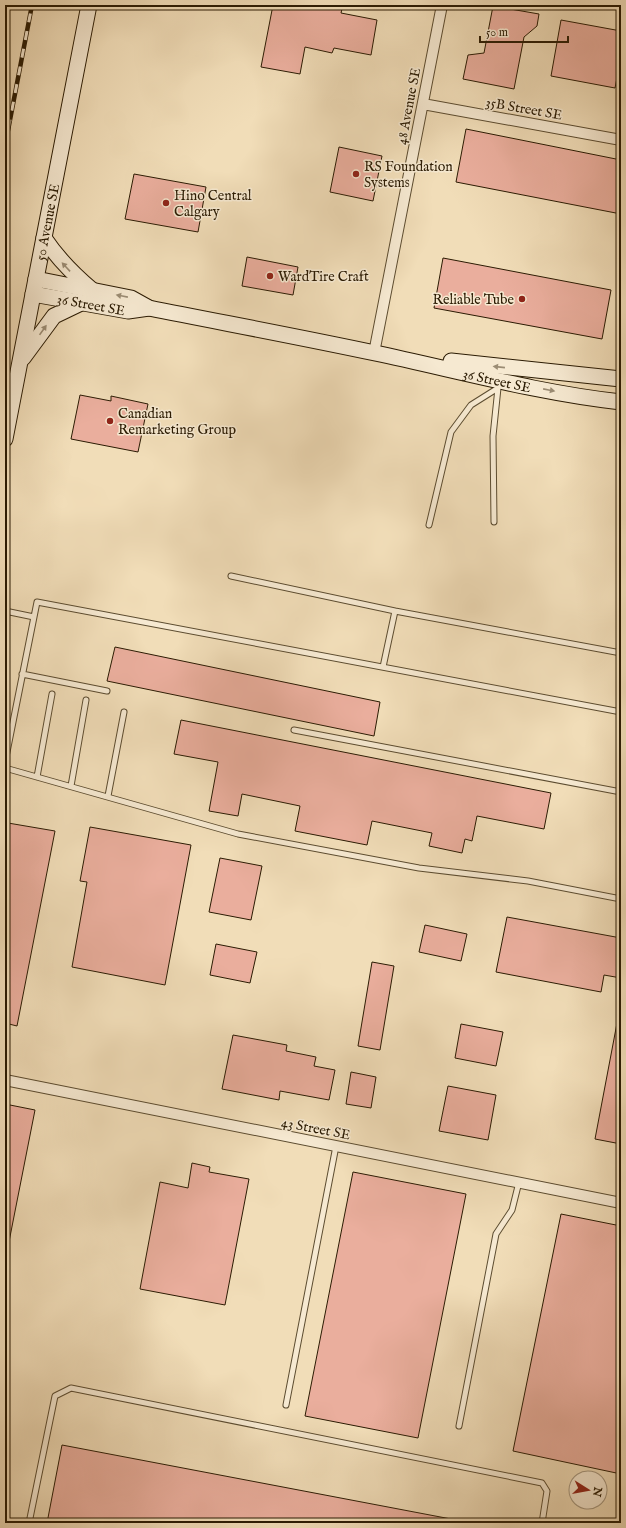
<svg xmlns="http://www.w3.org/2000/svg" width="626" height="1528" viewBox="0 0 626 1528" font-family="'IM FELL English',serif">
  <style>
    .building { fill: #eaae9d; stroke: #2b1b03 }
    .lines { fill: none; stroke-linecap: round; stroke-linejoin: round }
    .lane-casing { stroke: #5c4c30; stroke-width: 7 }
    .street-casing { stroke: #5c4c30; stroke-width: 12 }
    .secondary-casing { stroke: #2b1b03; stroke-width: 17 }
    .lane { stroke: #f6e9d1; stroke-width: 5 }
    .street { stroke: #f6e9d1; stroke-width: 10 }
    .secondary { stroke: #f6e9d1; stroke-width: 15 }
    .rail-casing { stroke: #2b1b03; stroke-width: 4.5 }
    .rail { stroke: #f6e9d1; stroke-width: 3; stroke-dasharray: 9; stroke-linecap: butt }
    .oneway { fill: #9b8c74 }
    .poi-dot { fill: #8f2418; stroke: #f6e9d1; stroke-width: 1.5 }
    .labels { text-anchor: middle; stroke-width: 3; stroke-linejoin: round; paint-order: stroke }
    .street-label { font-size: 14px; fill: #2b1b03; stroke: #f6e9d1 }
    .poi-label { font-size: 14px; fill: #2b1b03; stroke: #f6e9d1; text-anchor: start }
  </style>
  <rect width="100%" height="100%" fill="#f1ddb8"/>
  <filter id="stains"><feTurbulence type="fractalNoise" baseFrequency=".005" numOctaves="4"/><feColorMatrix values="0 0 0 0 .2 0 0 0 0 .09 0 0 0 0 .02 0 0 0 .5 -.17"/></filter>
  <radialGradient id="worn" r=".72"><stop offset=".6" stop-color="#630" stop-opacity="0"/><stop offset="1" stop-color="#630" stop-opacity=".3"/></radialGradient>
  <path class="building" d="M 273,5 L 322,5 L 342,9 L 341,13 L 377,20 L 371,55 L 334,48 L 332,53 L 305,47 L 300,74 L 261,67 Z
    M 493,6 L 539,14 L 537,26 L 524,37 L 514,89 L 463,79 L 468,55 L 484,53 Z
    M 561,20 L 621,31 L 621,57 L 615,88 L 551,76 Z
    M 466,129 L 621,160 L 621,214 L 456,182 Z
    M 339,147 L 382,156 L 373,201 L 330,192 Z
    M 134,174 L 206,187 L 198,232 L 125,219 Z
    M 247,257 L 298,267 L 293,295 L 242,286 Z
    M 443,258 L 611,290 L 602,339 L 434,308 Z
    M 80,395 L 111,401 L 111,396 L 148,404 L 138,452 L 71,439 Z
    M 115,647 L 380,702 L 374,736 L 107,681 Z
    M 181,720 L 551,793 L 544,829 L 477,816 L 472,841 L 465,839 L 462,853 L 429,846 L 432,833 L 372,821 L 367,845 L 295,831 L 300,806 L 242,794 L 238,816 L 209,811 L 218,762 L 174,754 Z
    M 8,823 L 55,831 L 17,1026 L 5,1023 L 5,839 Z
    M 90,827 L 191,845 L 165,985 L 72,967 L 87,882 L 80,881 Z
    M 220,858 L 262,866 L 251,920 L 209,912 Z
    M 507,917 L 621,938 L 621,978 L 604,975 L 601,992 L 496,972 Z
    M 425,925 L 467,934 L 461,961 L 419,952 Z
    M 216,944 L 257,952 L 250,983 L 210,975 Z
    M 372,962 L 394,966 L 380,1050 L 358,1046 Z
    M 621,1002 L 621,1144 L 595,1139 Z
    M 461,1024 L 503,1032 L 496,1066 L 455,1058 Z
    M 233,1035 L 287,1045 L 286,1051 L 316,1057 L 314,1066 L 335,1070 L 329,1100 L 280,1091 L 279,1100 L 222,1089 Z
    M 351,1072 L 376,1077 L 371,1108 L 346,1104 Z
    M 448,1086 L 496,1095 L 488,1140 L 439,1131 Z
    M 5,1104 L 35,1110 L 5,1262 Z
    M 192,1163 L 210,1167 L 209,1172 L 249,1179 L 225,1305 L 140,1289 L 160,1182 L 188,1188 Z
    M 353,1172 L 466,1194 L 418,1438 L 305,1416 Z
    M 561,1214 L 621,1226 L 621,1474 L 513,1451 Z
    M 62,1445 L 472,1523 L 47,1523 Z"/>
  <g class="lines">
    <g class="lane-casing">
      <path id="lane" d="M 494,522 L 493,436 L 498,388
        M 429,525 L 451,432 L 471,405 L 498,388
        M 231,576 L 395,611
        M 5,611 L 34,617
        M 383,667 L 395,611 L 621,653
        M 22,674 L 107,691
        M 294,730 L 621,792
        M 5,762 L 37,602 L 621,712
        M 5,768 L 238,834 L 419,868 L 528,881 L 621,899
        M 37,777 L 52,694
        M 71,786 L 86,700
        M 108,796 L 124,712
        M 286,1405 L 336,1146
        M 459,1426 L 496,1234 L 512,1210 L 519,1182
        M 29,1523 L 55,1396 L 71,1388 L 542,1483 L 547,1491 L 542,1523"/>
    </g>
    <g class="street-casing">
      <path id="street" d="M 423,104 L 621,140
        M 374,353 L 442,5
        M 5,1080 L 621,1203"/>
    </g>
    <g class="secondary-casing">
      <g id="secondary">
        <path d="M 44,238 C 58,259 73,274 92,290"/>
        <path id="s1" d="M 36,279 L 131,298 L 149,308 C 224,323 300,337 375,353 C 456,370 538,393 621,402"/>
        <path id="s2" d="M 33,294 L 128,311 L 149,308"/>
        <path d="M 23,358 L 54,316 L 81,303"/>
        <path d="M 451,361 L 621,379"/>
        <path id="s3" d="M 5,439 L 89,5"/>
      </g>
    </g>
    <use href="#lane" class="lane"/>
    <use href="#street" class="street"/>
    <use href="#secondary" class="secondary"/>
    <g class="rail-casing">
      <path id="rail" d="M 5,146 L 32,5"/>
    </g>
    <use href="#rail" class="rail"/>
  </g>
  <defs><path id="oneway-solid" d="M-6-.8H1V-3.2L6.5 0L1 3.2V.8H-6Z"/></defs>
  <g class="oneway">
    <use href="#oneway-solid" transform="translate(66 267) rotate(-133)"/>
    <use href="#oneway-solid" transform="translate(122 296) rotate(-169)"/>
    <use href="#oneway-solid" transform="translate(43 330) rotate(-55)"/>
    <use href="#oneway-solid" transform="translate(499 367) rotate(-174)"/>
    <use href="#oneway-solid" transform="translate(549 390) rotate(11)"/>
  </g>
  <g class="poi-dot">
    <circle cx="356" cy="174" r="4"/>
    <circle cx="166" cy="203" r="4"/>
    <circle cx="270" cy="276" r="4"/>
    <circle cx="522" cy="299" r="4"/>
    <circle cx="110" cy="421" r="4"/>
  </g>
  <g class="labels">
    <g class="street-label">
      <text transform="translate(408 106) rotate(-79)" y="5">48 Avenue SE</text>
      <text transform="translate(524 108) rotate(10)" y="5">35B Street SE</text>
      <text dy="5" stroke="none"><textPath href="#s3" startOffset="221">50 Avenue SE</textPath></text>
      <text dy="5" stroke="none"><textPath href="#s2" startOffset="59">36 Street SE</textPath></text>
      <text dy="5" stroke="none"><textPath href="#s1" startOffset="473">36 Street SE</textPath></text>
      <text transform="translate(316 1128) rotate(11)" y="5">43 Street SE</text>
    </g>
    <g class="poi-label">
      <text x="364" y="171">RS Foundation<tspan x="364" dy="16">Systems</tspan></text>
      <text x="174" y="200">Hino Central<tspan x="174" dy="16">Calgary</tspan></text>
      <text x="278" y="281">WardTire Craft</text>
      <text x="514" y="304" text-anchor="end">Reliable Tube</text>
      <text x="118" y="418">Canadian<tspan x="118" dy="16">Remarketing Group</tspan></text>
    </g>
  </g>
  <rect width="626" height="1528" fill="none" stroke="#f1ddb8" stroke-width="20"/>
  <rect x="6" y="6" width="614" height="1516" fill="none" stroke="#2b1b03" stroke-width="2"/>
  <rect x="10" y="10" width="606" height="1508" fill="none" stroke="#2b1b03"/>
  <g transform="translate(588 1490) rotate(101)"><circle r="19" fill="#f6e9d1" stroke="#a5977f"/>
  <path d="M0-3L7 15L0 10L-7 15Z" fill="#8f2418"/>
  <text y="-6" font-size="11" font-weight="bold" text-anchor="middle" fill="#2b1b03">N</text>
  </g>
  <path d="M480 36v6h88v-6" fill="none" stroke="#2b1b03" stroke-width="2"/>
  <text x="486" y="36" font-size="12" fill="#2b1b03" stroke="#f6e9d1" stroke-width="3" paint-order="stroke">50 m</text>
  <rect width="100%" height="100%" filter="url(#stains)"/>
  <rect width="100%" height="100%" fill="url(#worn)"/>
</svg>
